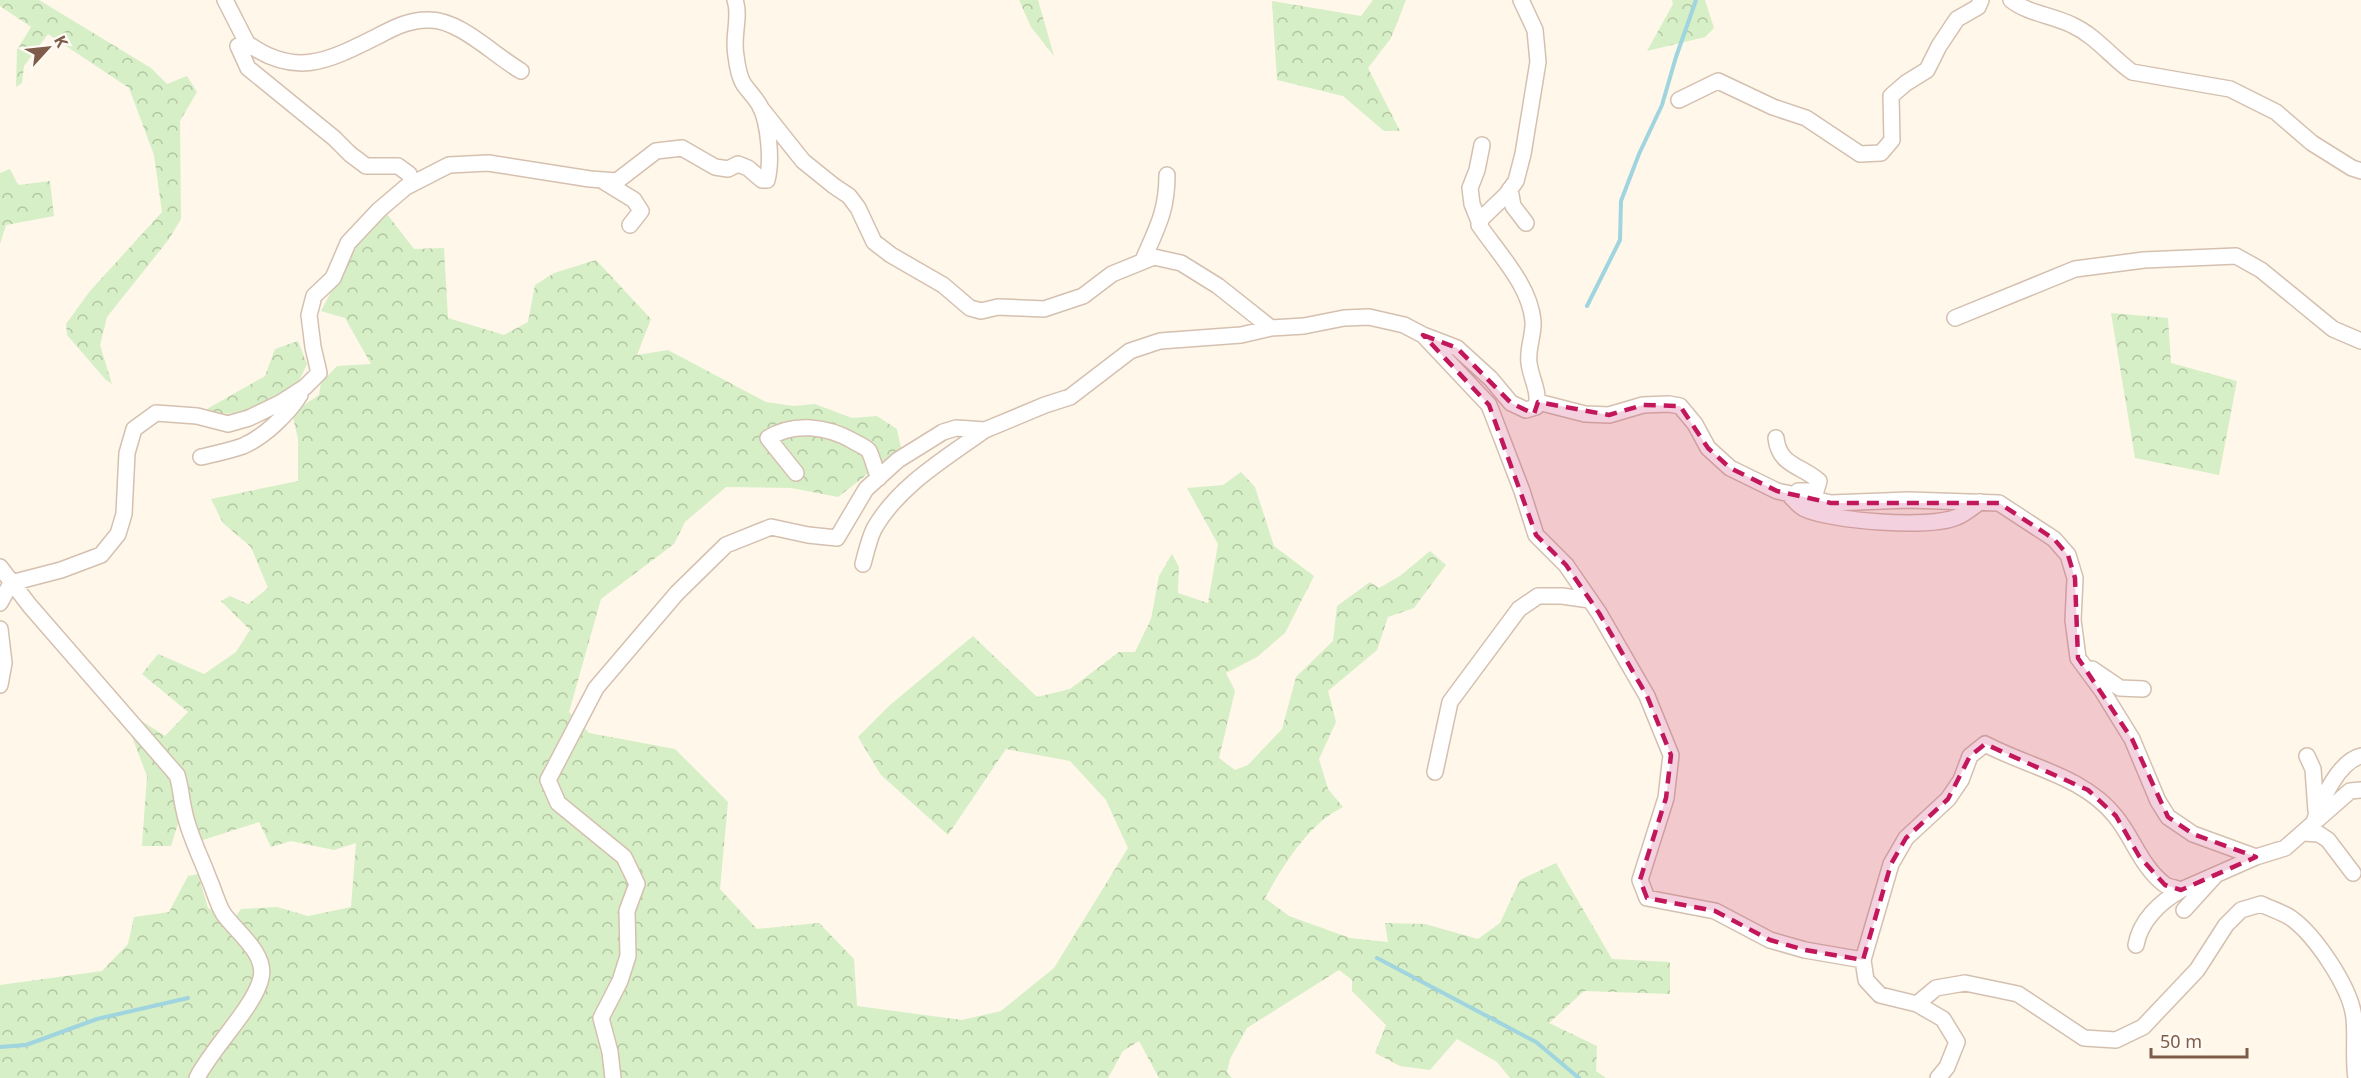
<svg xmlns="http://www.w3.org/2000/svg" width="2361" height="1078" viewBox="0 0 2361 1078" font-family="'Noto Sans',sans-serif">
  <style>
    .forest { fill: url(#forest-crowns) }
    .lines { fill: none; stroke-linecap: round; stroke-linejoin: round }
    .stream { stroke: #a0d5df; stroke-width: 4 }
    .minor-casing { stroke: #d5c0b0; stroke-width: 18 }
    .minor { stroke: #fff; stroke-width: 15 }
    .marked { fill: #c2185b; fill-opacity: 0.2; stroke: #c2185b; stroke-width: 4.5; stroke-dasharray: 12 8; stroke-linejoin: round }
  </style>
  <defs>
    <pattern id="forest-crowns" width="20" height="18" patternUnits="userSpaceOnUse" patternTransform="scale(1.5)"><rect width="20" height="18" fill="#d6efc6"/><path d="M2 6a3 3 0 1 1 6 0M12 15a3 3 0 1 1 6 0" fill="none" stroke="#b3c5a3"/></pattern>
  </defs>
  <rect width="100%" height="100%" fill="#fef7ea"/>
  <path class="forest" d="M 0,0 L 39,0 L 151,68 L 167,84 L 187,76 L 197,92 L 180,121 L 181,219 L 169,239 L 107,317 L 100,345 L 112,384 L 106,380 L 67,335 L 66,324 L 90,291 L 162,212 L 154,155 L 129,88 L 48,34 L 24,66 L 22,83 L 16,87 L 17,50 L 31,27 L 0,6 Z
    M 1019,0 L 1038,0 L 1054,56 L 1031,27 Z
    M 1373,0 L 1406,0 L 1391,38 L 1368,68 L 1400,131 L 1384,131 L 1343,96 L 1277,80 L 1272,1 L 1361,16 Z
    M 1672,0 L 1705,0 L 1714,28 L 1705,37 L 1647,51 L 1673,4 Z
    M 10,169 L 18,185 L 50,181 L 54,216 L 6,225 L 0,244 L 0,173 Z
    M 387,214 L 414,249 L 444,248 L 448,318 L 504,335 L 528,322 L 535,285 L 554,273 L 596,260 L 651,319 L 637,355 L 668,350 L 766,402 L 794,406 L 815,404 L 852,418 L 877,416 L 897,429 L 901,448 L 838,497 L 791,488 L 726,487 L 685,522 L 674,544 L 601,599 L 569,712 L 589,733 L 675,749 L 728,802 L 720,889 L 757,929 L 819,923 L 854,959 L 857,1006 L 962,1020 L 1001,1011 L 1054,968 L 1128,848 L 1106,800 L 1070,761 L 1006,749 L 948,835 L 881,775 L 858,737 L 890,705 L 973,636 L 1037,697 L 1070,689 L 1119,652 L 1135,652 L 1151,619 L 1159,576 L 1172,554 L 1179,567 L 1178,593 L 1208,603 L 1218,544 L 1187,488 L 1223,485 L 1241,472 L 1255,487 L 1274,546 L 1314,576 L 1285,633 L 1257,657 L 1226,673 L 1235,691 L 1219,758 L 1235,770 L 1248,765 L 1282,729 L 1296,677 L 1333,641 L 1337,606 L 1370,582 L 1379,588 L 1400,576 L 1430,551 L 1446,565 L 1414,608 L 1388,617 L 1377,650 L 1328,691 L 1336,722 L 1319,759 L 1328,789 L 1343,807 C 1308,824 1283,866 1265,898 L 1289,916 L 1350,938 L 1388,942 L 1385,923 L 1425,924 L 1478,939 L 1500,923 L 1520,880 L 1556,863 L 1612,959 L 1670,962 L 1670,994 L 1584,991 L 1549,1023 L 1597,1046 L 1596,1071 L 1606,1078 L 1510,1078 L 1497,1062 L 1457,1039 L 1430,1070 L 1400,1066 L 1375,1053 L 1386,1025 L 1352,991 L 1352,980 L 1339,970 L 1247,1028 L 1230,1059 L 1227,1072 L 1232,1078 L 1159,1078 L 1139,1041 L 1123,1051 L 1108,1078 L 0,1078 L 0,985 L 102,971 L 128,944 L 134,917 L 169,912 L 188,876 L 198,874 L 208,908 L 234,919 L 241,909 L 277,907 L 308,916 L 351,907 L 356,843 L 334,850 L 291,841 L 271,847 L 259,822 L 203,840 L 179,820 L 171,846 L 142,846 L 147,776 L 129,729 L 140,720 L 165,736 L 188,712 L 142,674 L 158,654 L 204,674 L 236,652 L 250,630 L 221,601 L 230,596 L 248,604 L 268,588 L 251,547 L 223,523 L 211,499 L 298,481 L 298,439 L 292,413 L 319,395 L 321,383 L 337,366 L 371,364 L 345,318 L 321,311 L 355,246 Z
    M 2111,313 L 2168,318 L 2171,363 L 2237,381 L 2219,475 L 2135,458 Z
    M 298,341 L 307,364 L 299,381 L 271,401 L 245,413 L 218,414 L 207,409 L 265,376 L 275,349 Z"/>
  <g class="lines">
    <path class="stream" d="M 1587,306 L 1620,240 L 1621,201 L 1639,154 L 1662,105 L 1676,57 L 1696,0
      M 1377,958 L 1536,1042 L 1579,1078
      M 0,1047 L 26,1045 L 97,1019 L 188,998"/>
    <g class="minor-casing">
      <path id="minor" d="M 225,0 L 247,43
        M 2011,0 C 2029,14 2052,15 2072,25 C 2096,36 2111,57 2132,72 L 2230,89 L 2276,112 L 2312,143 L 2352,168 L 2361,171
        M 1679,100 L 1718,81 L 1773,107 L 1806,118 L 1860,154 L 1881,153 L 1892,140 L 1891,96 L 1906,83 L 1927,70 L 1939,46 L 1957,19 L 1978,7 L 1981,0
        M 760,107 L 803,161 L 834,186 L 849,196 L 858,208 L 874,242 L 891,255 L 943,285 L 970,308 L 981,311 L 998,307 L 1044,309 L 1083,296 L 1112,274 L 1154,257 L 1181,263 L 1218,286 L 1271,328 L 1304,326 L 1344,318 L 1369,317 L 1404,325 L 1423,335 L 1457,348 L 1491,379 L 1511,403 L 1526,410 L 1536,407 C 1540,391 1531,379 1529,363 C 1527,349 1534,335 1533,321 C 1530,286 1499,254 1479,225 L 1482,218 L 1506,195 L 1516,181 L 1523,154 L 1538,62 L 1535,30 L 1521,0
        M 603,181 L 634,200 L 641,211 L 630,225
        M 412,184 L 409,174 L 398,166 L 366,166 L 350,154 L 334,138 L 248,68 L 238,46 L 247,43 C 296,79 330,60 378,36 C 395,27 411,19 430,20 C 460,20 495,56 521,71
        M 1510,189 L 1513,206 L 1526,223
        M 1480,224 L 1472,204 L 1470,188 L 1477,170 L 1482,145
        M 1143,260 C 1157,228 1167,211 1167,175
        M 1955,318 L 2075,269 L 2144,260 L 2236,256 L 2261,270 L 2333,329 L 2361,341
        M 1425,337 L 1489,405 L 1522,491 L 1536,535 L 1566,565 L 1599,613 L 1647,696 L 1671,755 L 1666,798 L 1640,880 L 1647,898 L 1715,911 L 1770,940 L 1805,950 L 1863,960
        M 1538,402 L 1585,414 L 1609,415 L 1643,405 L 1669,404 L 1680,406 L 1695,424 L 1708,448 L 1730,468 L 1777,491 L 1831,503 L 1909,500 L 1999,503 L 2054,539 L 2068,555 L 2075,578 L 2073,620 L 2078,658 L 2103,692 L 2132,739 L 2158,801 L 2168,817 L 2193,834 L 2256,857 L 2285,848 L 2350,791 L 2361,790
        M 1776,438 C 1779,466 1801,465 1819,481 L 1816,491 L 1798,491
        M 201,457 C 214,454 229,451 243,446 C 264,437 288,414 300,395
        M 796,473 L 768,438 C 794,422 827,426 853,441 C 858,444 866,447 869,451 C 873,459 875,470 879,478
        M 1787,493 C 1793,498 1798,506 1805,509 C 1832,521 1929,529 1957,517 C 1965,514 1973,507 1980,502
        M 863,564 C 866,553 869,539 874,529 C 898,486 946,458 985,430
        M 0,567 L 30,606 L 177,775 C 181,787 181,798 184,810 C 188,833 201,857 209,879 C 214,890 217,903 223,913 C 235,931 267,953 261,978 C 255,1006 212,1048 197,1078
        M 0,603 L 11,583 L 61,570 L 101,555 L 118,534 L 124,514 L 127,453 L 134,429 L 156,413 L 197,416 L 228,424 L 249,418 L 280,403 L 305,387 L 319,373 L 313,347 L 309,315 L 314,296 L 333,278 L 348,243 L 379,210 L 406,187 L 449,165 L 488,163 L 590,179 L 617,181 L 656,151 L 682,148 L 715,167 L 728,169 L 738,164 L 748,168 L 762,180 L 767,180 C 772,161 769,124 760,106 C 755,97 748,91 743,83 C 739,76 737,64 736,56 C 732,36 741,17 735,0
        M 0,629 L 4,663 L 0,685
        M 2092,669 L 2120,688 L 2143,689
        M 2307,756 L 2313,769 L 2316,811
        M 1435,772 L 1450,702 L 1519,609 L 1538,596 L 1562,596 L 1590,600
        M 2315,819 C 2322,799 2339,761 2361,756
        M 2304,833 L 2319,834 L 2328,840 L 2353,873
        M 2184,910 L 2214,877
        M 2136,945 C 2140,921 2160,902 2181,890
        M 1917,1004 L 1936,988 L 1965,983 L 2018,994 L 2084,1038 L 2116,1040 L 2143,1027 L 2197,970 L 2226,925 L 2241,910 L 2261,904 C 2271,909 2282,912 2291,918 C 2315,935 2351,988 2354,1018 C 2356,1038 2353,1058 2356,1078
        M 613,1078 L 610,1052 L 601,1018 L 620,981 L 628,956 L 627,911 L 637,884 L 624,857 L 558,803 L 548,780 L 596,688 L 677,593 L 726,545 L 771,527 L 808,535 L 837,538 L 866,489 L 898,460 L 943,432 L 956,428 L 985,430 L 1045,405 L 1070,397 L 1130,351 L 1160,341 L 1241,335 L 1271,328
        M 1938,1078 L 1947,1067 L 1957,1042 L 1943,1019 L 1917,1004 L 1880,995 L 1866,980 L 1863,960 L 1891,864 L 1906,838 L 1948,799 L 1961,780 L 1970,756 L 1985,744 C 2028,767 2084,776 2116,817 C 2133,838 2141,866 2164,884 C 2168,887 2176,888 2181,890 L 2256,857"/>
    </g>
    <use href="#minor" class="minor"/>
  </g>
  <path class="marked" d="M 1423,335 L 1457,348 L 1511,403 L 1534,414 L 1538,402 L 1609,415 L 1643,405 L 1680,406 L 1708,448 L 1730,468 L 1777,491 L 1831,503 L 1999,503 L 2054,539 L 2068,555 L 2075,578 L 2078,658 L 2132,739 L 2168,817 L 2193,834 L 2256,857 L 2181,890 L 2165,885 L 2139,856 L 2116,816 L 2088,790 L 1985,744 L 1970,756 L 1948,799 L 1906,838 L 1891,864 L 1863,960 L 1805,950 L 1770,940 L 1715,911 L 1647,898 L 1640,880 L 1666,798 L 1671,755 L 1647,696 L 1599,613 L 1566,565 L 1536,535 L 1489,405 Z"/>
  <g transform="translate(48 48) rotate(63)" stroke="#fffaf3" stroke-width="4.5" paint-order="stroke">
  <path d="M0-4.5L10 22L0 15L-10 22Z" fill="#7e5c49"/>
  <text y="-9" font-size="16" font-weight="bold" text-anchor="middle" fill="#7e5c49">K</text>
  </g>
  <path d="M2151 1048v9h96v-9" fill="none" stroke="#7e5c49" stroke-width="3"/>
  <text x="2160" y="1048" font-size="18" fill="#7e5c49" stroke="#fffaf3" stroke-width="4.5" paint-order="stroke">50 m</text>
</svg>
